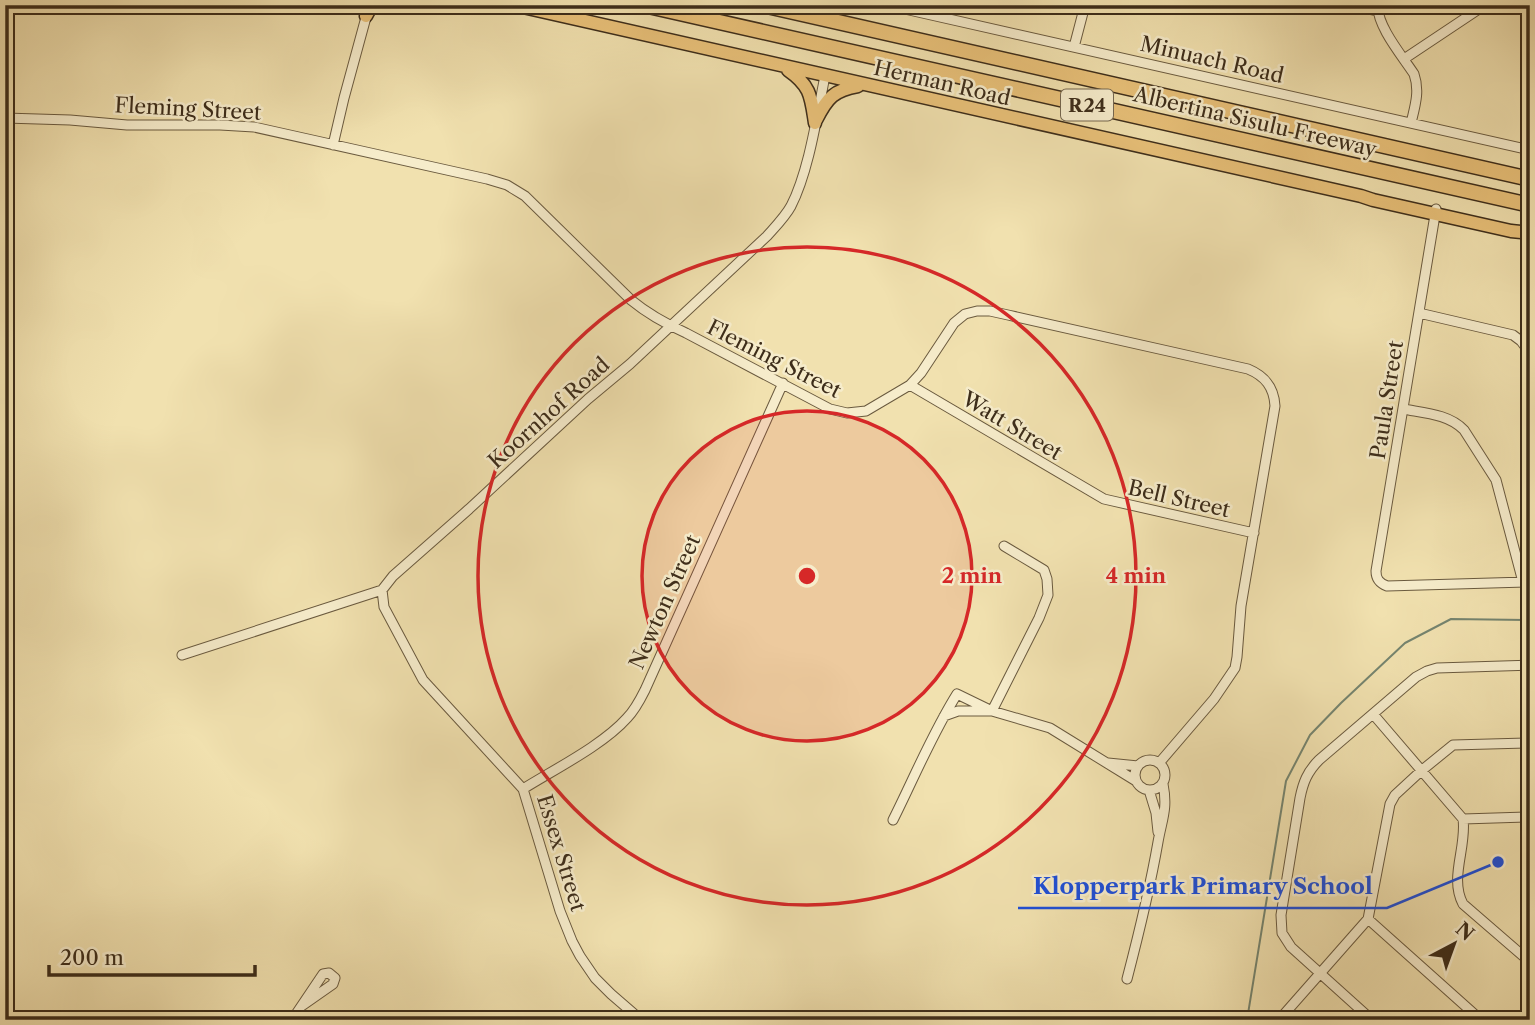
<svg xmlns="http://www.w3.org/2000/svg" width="1535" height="1025" viewBox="0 0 1535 1025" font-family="'Libre Caslon Text',serif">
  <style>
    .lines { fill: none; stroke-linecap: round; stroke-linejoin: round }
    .stream { stroke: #75846f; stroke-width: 2 }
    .minor-casing { stroke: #6a5a3f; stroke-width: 11 }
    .major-casing { stroke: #3d2d1a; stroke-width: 15 }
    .highway-casing { stroke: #3d2d1a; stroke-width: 17 }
    .minor { stroke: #f6eccb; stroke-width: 9 }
    .major { stroke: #e8c078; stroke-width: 12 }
    .highway { stroke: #e8c078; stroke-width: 14 }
    .ring { fill: none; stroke: #d62828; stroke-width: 3.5 }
    .labels { text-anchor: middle; stroke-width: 5; stroke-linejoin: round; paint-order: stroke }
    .shield { fill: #f6eccb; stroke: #74664f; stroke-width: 2 }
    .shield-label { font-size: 19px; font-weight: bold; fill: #3d2d1a }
    .street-label { font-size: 21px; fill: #3d2d1a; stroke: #f6eccb }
    .centre { fill: #d62828; stroke: #f6eccb; stroke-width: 3.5 }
    .ring-label { font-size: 21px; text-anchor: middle; font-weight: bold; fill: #d62828; stroke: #f6eccb; stroke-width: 5; stroke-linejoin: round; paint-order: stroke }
    .leader { fill: none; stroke: #1d4ed8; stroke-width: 2.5 }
    .callout-dot { fill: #1d4ed8; stroke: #f6eccb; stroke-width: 2.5 }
    .callout-label { font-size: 23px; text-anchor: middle; font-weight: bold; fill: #1d4ed8; stroke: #f6eccb; stroke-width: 5; stroke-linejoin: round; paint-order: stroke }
  </style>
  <rect width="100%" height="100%" fill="#f1e1af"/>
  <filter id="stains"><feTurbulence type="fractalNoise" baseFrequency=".00286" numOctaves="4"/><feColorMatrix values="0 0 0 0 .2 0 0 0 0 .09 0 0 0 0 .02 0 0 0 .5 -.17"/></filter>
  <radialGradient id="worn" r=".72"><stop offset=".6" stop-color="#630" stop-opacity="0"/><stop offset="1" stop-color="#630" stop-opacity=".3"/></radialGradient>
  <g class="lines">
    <path class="stream" d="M 1247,1020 L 1286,781 L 1310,735 L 1341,703 L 1405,643 L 1451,619 L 1530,620"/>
    <g class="minor-casing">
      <path id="minor" d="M 887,5 L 1530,150
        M 1350,5 L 1377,11
        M 1378,5 C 1376,25 1403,57 1414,74 C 1420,91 1415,106 1411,123
        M 1074,47 L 1085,5
        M 1404,59 L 1485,5
        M 5,118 L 70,120 L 127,125 L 220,125 L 254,127 L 487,179 L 507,185 L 525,196 L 631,300 C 648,314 666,324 686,333 L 830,409 L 847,413 L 866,411 L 910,385 L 921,373 L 954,323 L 965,314 L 977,311 L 990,311 L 1008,315 L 1248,369 C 1265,376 1274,387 1275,406 L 1241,606 L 1237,657 L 1235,668 L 1214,699 L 1160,762
        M 333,145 L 344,98 L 368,10
        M 1436,209 L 1376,571 C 1376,579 1379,583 1387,586 L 1530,582
        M 1419,313 L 1513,335 L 1521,341 L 1530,353
        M 910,385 L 1104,499 L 1254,533
        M 1403,409 C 1424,413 1449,414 1464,430 L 1496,480 L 1523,582
        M 382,590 L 384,607 L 423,680 L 523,789 L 560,911 L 572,941 L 580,956 L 595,978 L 611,994 L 641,1020
        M 182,655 L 382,590 L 393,576 L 469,509 L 588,399 L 630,364 L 767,236 C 775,227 785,217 791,206 C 809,171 817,115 825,76
        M 1373,714 L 1463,819 C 1467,847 1449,878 1463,904 L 1530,962
        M 944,716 L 958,711 L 992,711 L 1039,618 L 1048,595 L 1047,579 L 1044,570 L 1004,546
        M1135 775a15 15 0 1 1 30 0a15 15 0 1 1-30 0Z
        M 1108,763 L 1138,766
        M 523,789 C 555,769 603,745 627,718 C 635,710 640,700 645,690 L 783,383
        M 1149,790 L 1156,813 L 1158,832
        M 1463,819 L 1530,817
        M 893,820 C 914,778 932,734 957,694 L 992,711 L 1050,728 L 1136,781
        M 1368,919 L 1481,1020
        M 1127,979 C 1139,933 1150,888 1158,842 C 1162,819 1168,809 1163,784
        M 292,1020 L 323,974 L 329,973 L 335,978 L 333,984 L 303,1005
        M 1279,1020 L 1368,919 L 1390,804 L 1395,795 L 1421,771 L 1453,745 L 1530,743
        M 1372,1020 L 1291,947 L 1282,933 L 1281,915 L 1300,798 C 1303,783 1307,772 1319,760 L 1416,677 L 1427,671 L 1437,668 L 1530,665"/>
    </g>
    <g class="major-casing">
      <path id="major" d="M 514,5 L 1361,196 L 1373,200 L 1511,231 L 1530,233
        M 366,16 L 372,5
        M 788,70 C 811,86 811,97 815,123
        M 816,120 C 827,98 834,90 858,86"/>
    </g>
    <g class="highway-casing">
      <path id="highway" d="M 644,5 L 1530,205
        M 763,5 L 1530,179"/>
    </g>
    <use href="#minor" class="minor"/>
    <use href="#major" class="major"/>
    <use href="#highway" class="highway"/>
  </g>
  <circle cx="807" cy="576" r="165" fill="#d62828" fill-opacity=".12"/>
  <g class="ring">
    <circle cx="807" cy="576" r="165"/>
    <circle cx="807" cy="576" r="329"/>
  </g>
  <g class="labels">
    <rect class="shield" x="1061" y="89.5" width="52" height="31" rx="5"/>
    <g class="shield-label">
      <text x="1087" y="112">R24</text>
    </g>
    <g class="street-label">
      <text transform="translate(1212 60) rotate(13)" y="7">Minuach Road</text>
      <text transform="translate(942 83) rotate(13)" y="7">Herman Road</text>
      <text transform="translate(188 109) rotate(3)" y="7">Fleming Street</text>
      <text transform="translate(1255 122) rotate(13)" y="7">Albertina Sisulu Freeway</text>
      <text transform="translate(774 359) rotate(27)" y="7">Fleming Street</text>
      <text transform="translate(1387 400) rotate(-81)" y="7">Paula Street</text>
      <text transform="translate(549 413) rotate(-42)" y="7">Koornhof Road</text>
      <text transform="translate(1012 426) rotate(31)" y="7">Watt Street</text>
      <text transform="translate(1179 499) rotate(13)" y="7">Bell Street</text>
      <text transform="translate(665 602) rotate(-66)" y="7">Newton Street</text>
      <text transform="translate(561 853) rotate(73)" y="7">Essex Street</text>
    </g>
  </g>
  <circle cx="807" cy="576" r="10" class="centre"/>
  <g class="ring-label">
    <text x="972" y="583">2 min</text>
    <text x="1136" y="583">4 min</text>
  </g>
  <path class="leader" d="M1498 862L1387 908H1018"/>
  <circle class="callout-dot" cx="1498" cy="862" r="7"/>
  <g class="callout-label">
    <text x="1203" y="894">Klopperpark Primary School</text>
  </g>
  <rect width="1535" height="1025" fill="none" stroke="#f1e1af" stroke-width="28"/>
  <rect x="7" y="7" width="1521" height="1011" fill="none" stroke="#3d2d1a" stroke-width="3.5"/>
  <rect x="14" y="14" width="1507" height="997" fill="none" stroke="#3d2d1a" stroke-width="2"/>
  <g transform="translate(1454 944) rotate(41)" stroke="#f6eccb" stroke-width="5" paint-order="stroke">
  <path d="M0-5L12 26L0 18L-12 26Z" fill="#3d2d1a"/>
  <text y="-10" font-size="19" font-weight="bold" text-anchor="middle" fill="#3d2d1a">N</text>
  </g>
  <path d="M49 965v10h206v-10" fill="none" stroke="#3d2d1a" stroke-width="3.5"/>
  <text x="60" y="965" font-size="21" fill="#3d2d1a" stroke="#f6eccb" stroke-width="5" paint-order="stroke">200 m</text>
  <rect width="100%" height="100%" filter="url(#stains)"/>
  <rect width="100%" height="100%" fill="url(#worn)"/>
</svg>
